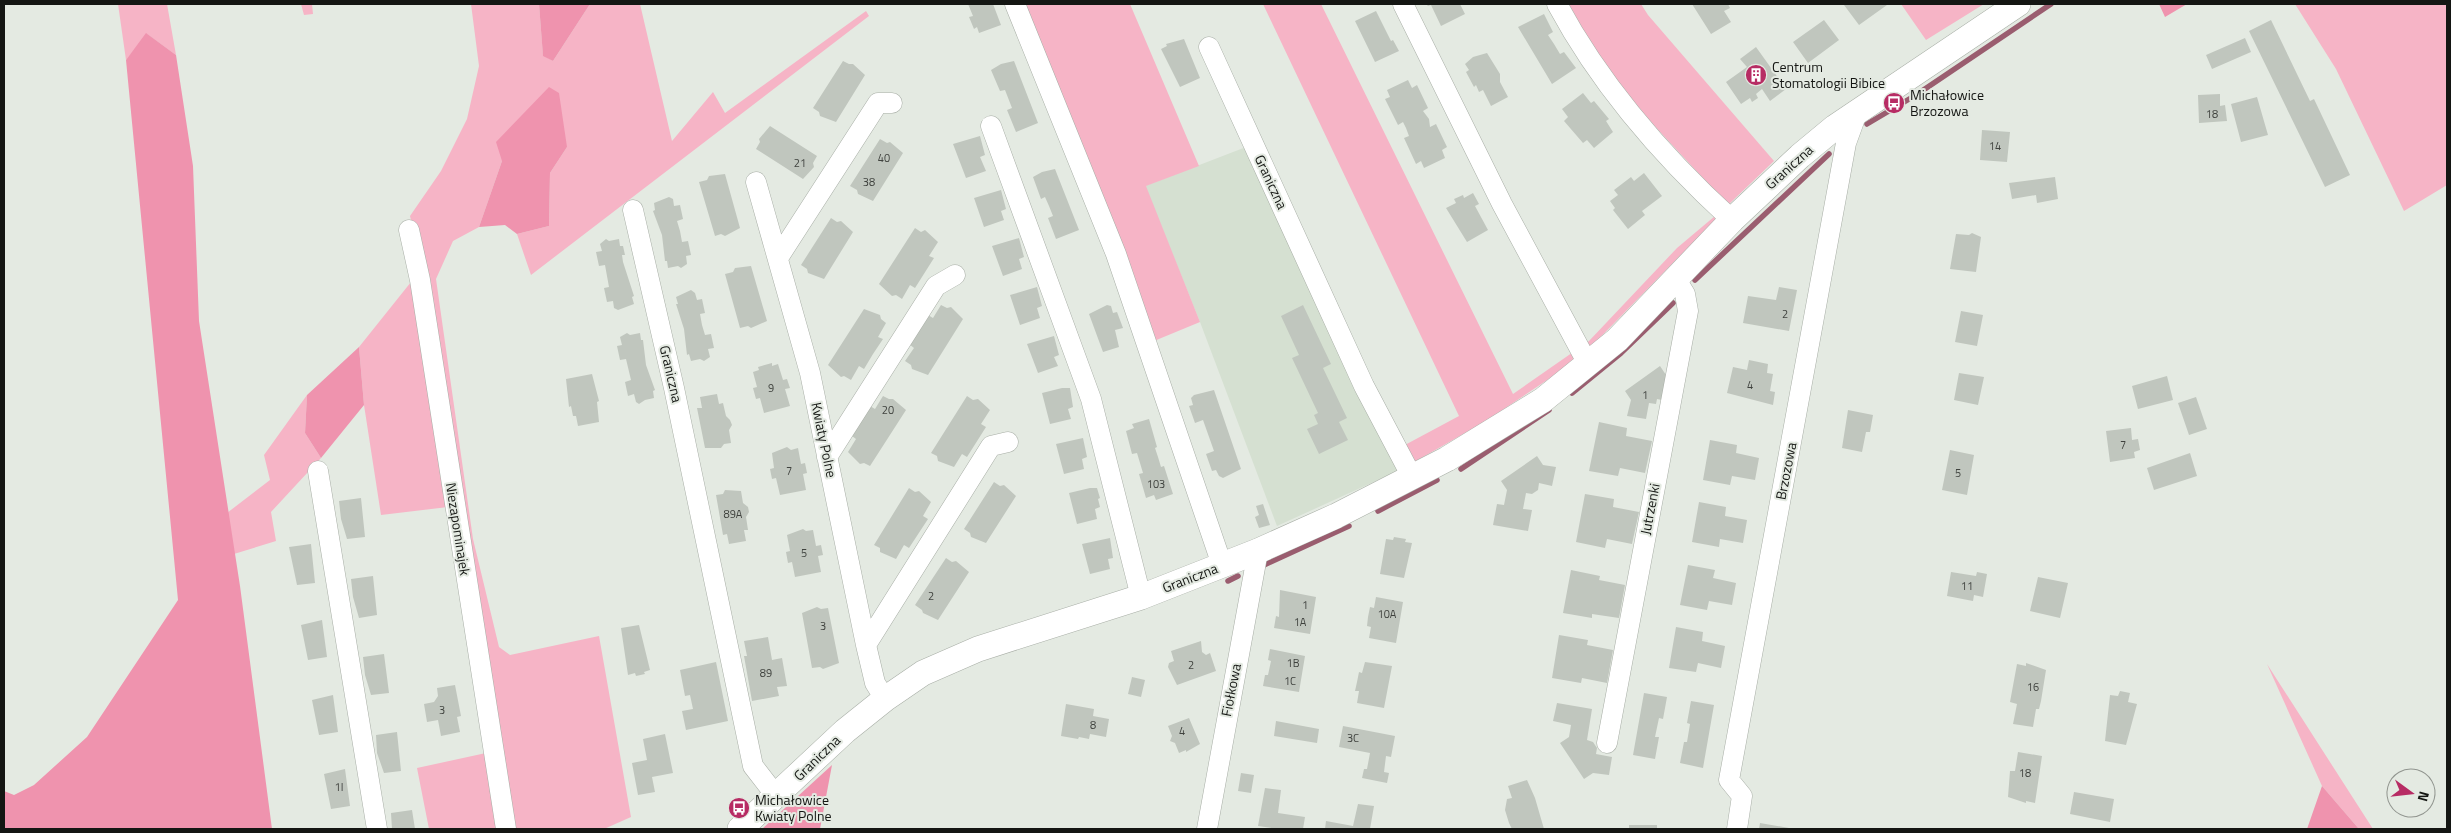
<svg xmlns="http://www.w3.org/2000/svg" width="2451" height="833" viewBox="0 0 2451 833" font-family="'Titillium Web',sans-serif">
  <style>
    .built { fill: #d5e0d1 }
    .green { fill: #f6b4c6 }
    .forest { fill: #ef93ae }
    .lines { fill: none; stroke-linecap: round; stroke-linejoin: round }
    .stream { stroke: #9a5d6f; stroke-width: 5.5 }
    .building { fill: #c0c6be }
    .minor-casing { stroke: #a8aea6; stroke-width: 21 }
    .tertiary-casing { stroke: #a8aea6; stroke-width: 26 }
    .minor { stroke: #fff; stroke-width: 20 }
    .tertiary { stroke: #fff; stroke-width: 25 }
    .labels { text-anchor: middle; stroke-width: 4; stroke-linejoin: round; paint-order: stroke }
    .number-label { font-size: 11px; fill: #3f423e }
    .poi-label { font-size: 14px; fill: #141613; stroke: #e4eae2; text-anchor: start }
    .street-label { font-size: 14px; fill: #141613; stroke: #e4eae2 }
  </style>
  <rect width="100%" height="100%" fill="#e4eae2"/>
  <path class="built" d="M 1246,147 L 1402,469 L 1277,526 L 1200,322 L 1145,186 Z"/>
  <path class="green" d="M 118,4 L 167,4 L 176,55 L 147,34 L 126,60 Z
    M 301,4 L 312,4 L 313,14 L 304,15 Z
    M 471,4 L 539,4 L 543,55 L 553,61 L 590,4 L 640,4 L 672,141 L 713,92 L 725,113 L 866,11 L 869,16 L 531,275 L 517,234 L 549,226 L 550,173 L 567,147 L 502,161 L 479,227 L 453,241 L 436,279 L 473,539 L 499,647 L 510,655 L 599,636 L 631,817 L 604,829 L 513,829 L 426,282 L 410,216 L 441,171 L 467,119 L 479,66 Z
    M 1019,4 L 1130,4 L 1199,166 L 1146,186 L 1200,322 L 1154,341 Z
    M 1263,4 L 1321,4 L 1513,394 L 1589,341 L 1677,248 L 1715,216 L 1715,220 L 1580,358 L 1486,421 L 1402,469 L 1403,446 L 1459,416 Z
    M 1569,4 L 1641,4 L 1648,15 L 1774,161 L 1728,205 L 1648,119 L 1595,54 Z
    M 1901,4 L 1984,4 L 1926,40 Z
    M 2295,4 L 2447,4 L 2447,185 L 2404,211 L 2336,69 Z
    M 411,282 L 448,507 L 381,515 L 364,405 L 359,347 Z
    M 307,395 L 305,433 L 321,458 L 271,512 L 276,541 L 234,554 L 227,513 L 270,480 L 264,455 Z
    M 2267,664 L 2373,829 L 2359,829 L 2322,786 Z
    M 486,753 L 499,829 L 429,829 L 417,768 Z"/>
  <path class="forest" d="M 539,4 L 590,4 L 553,61 L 543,56 Z
    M 2159,4 L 2187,4 L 2165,17 Z
    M 146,33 L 176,55 L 193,166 L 199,321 L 240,586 L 272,829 L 4,829 L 4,791 L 14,795 L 34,785 L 87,737 L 178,600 L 126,60 Z
    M 549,87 L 559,93 L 567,147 L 550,173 L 549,226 L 517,234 L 505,225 L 479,227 L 502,161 L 496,142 Z
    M 359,347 L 364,405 L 321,458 L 305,433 L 307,395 Z
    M 832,765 L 820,829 L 762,829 Z
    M 2322,786 L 2359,829 L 2307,829 Z"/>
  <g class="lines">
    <path class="stream" d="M 1867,124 L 1916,95 L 2051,4
      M 1695,280 L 1829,154
      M 1572,393 L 1621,353 L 1673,303
      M 1461,469 L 1549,410
      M 1378,511 L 1437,480
      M 1264,565 L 1349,526
      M 1228,581 L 1238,576"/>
  </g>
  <path class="building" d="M 968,4 L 993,4 L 1001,25 L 979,33 L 977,27 L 974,29 L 969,17 L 973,16 Z
    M 1426,4 L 1460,4 L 1465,14 L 1441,26 L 1431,5 L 1428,6 Z
    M 1692,4 L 1728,4 L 1730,8 L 1724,11 L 1731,22 L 1711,34 Z
    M 1846,4 L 1886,4 L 1887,5 L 1859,25 L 1844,5 Z
    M 1376,11 L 1391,41 L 1393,40 L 1399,51 L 1375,62 L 1355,21 Z
    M 1544,14 L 1553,32 L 1548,35 L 1554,44 L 1560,54 L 1564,52 L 1576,68 L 1552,84 L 1518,27 Z
    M 1824,20 L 1839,40 L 1808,63 L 1793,42 Z
    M 2271,20 L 2310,101 L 2314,99 L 2350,175 L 2325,187 L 2249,31 Z
    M 2245,38 L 2251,52 L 2212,69 L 2206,55 Z
    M 1184,39 L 1200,78 L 1180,87 L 1161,49 L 1167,46 L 1166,44 Z
    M 1756,47 L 1786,89 L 1770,101 L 1762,89 L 1756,94 L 1758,98 L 1752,102 L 1750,98 L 1741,104 L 1726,82 L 1747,67 L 1740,59 Z
    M 1487,53 L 1500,74 L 1500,82 L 1508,97 L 1491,106 L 1483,90 L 1479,92 L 1476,85 L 1474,87 L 1466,72 L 1469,70 L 1465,64 L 1473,57 Z
    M 843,61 L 849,64 L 853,64 L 865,75 L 836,122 L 820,116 L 819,112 L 813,108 Z
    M 1014,61 L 1038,123 L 1016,132 L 1007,110 L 1012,108 L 1005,90 L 1000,91 L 991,70 L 1001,64 Z
    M 1408,80 L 1412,88 L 1417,85 L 1428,108 L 1423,111 L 1429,119 L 1430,127 L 1436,124 L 1447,147 L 1442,150 L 1445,158 L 1424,168 L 1421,161 L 1416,164 L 1404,138 L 1409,136 L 1406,128 L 1403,122 L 1398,125 L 1385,99 L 1390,97 L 1387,90 Z
    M 1583,93 L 1591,103 L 1594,101 L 1609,119 L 1606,121 L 1613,132 L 1594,148 L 1587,140 L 1583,143 L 1564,121 L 1568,117 L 1562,109 Z
    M 2220,94 L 2220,106 L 2225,105 L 2227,121 L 2199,123 L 2198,95 Z
    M 2257,97 L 2268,135 L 2241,142 L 2231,104 Z
    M 770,126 L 817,156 L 813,163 L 814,167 L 803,179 L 756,149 L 760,142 L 759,139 Z
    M 1982,130 L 2010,132 L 2007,162 L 1980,160 Z
    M 980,136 L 985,155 L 980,157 L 986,171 L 966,178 L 953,144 Z
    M 880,139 L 887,143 L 890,142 L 903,153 L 873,201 L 858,194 L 857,190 L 850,186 Z
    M 1055,169 L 1079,230 L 1056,239 L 1048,218 L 1053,216 L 1049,206 L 1045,197 L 1041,199 L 1033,177 L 1042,172 Z
    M 1644,173 L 1662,196 L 1642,211 L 1645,215 L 1628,229 L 1613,210 L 1615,208 L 1610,201 L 1618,195 L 1614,190 L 1631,177 L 1634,181 Z
    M 725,174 L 740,228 L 725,236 L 721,234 L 715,236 L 699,182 L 707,180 L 709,176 Z
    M 2055,177 L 2058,199 L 2037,203 L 2036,195 L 2012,199 L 2009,183 Z
    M 1001,190 L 1006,209 L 1001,211 L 1004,220 L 984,227 L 974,198 Z
    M 1473,193 L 1479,204 L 1475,206 L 1488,230 L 1467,242 L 1446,208 L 1456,203 L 1454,199 L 1463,195 L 1464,198 Z
    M 669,197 L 673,199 L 674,206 L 680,205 L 683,219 L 677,221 L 680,231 L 682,242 L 688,241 L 691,255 L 686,256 L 687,264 L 681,268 L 678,266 L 668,268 L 667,261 L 665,261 L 662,235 L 653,211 L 655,210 L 654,203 Z
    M 831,218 L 837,222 L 841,221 L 853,232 L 824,279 L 808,273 L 807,269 L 801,265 Z
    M 915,228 L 921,232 L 925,230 L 938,242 L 929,256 L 934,258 L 915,288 L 910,285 L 902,299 L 896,295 L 892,296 L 879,284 Z
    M 1972,233 L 1981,237 L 1976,272 L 1950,269 L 1956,234 L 1969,235 Z
    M 1019,238 L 1024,257 L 1019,259 L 1022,269 L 1003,276 L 992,246 Z
    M 606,239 L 609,241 L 619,239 L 620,246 L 623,246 L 625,255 L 622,255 L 623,262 L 634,296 L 632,297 L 634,304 L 618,310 L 614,308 L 613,301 L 607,302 L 604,288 L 609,287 L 605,265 L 599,266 L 596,252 L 602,251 L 600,244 Z
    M 751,266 L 767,321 L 751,328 L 748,326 L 740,328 L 725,274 L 733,272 L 735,268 Z
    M 1037,287 L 1042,306 L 1037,308 L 1040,318 L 1020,325 L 1010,295 Z
    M 1779,287 L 1797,290 L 1789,331 L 1743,323 L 1748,296 L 1776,300 Z
    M 691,290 L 695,293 L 697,300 L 702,299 L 705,313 L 700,314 L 702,325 L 705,335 L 711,334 L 714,348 L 708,349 L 710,357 L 704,361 L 700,359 L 691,361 L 689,354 L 687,355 L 684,329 L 676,304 L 678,304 L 676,297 Z
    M 941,305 L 947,308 L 951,307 L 963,319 L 928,375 L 912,369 L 911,365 L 905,361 L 914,348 L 909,344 L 928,315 L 933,318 Z
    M 1107,305 L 1111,306 L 1113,313 L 1117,312 L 1123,328 L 1115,330 L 1119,347 L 1103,352 L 1089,314 Z
    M 1303,305 L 1331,364 L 1323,368 L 1347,418 L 1339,422 L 1348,440 L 1319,454 L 1307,429 L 1318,424 L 1314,415 L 1318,413 L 1292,358 L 1299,355 L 1281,316 Z
    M 864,309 L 880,315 L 881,319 L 886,323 L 878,337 L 883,339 L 873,354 L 864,369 L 859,366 L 851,380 L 844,376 L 841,377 L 828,365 Z
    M 1961,311 L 1983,315 L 1977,346 L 1955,342 Z
    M 627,333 L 630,335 L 640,333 L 641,340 L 643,340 L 646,365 L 655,390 L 653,391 L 654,398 L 645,400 L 639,404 L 636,402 L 634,394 L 628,396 L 625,382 L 631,380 L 626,359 L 620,360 L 617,346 L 622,345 L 620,337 Z
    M 1054,336 L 1059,355 L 1054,357 L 1058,366 L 1038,373 L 1027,344 Z
    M 1749,360 L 1768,364 L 1767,373 L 1773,374 L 1770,391 L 1775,392 L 1773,405 L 1727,393 L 1733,367 L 1747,370 Z
    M 772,363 L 772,366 L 778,364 L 783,380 L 787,379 L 790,388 L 785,389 L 790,406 L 764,413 L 760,398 L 756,399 L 753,388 L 757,387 L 753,372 L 759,370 L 758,367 Z
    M 1660,366 L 1666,375 L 1662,400 L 1657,399 L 1656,404 L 1649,403 L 1646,419 L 1627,416 L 1631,400 L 1625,391 Z
    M 1959,373 L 1984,377 L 1978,405 L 1954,400 Z
    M 592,374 L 599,401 L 597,402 L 599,422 L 578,426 L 576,416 L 573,416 L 571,406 L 569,407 L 566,379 Z
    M 2167,376 L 2173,400 L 2138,409 L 2132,386 Z
    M 1062,388 L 1070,388 L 1073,407 L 1068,409 L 1071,419 L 1050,424 L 1042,393 Z
    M 1214,390 L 1241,469 L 1223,478 L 1219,476 L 1216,470 L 1212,471 L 1206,454 L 1214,451 L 1203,420 L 1195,423 L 1189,406 L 1193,405 L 1191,398 L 1194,395 Z
    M 717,394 L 719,404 L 723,403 L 726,416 L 730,420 L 732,425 L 729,430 L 731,443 L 724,444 L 721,448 L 705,448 L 697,408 L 702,408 L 700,397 Z
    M 883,396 L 889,399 L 893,399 L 906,410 L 870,466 L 864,463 L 860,464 L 848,452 L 856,439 L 852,436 L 870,406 L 875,409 Z
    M 967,396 L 973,400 L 978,399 L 990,410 L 981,424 L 986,427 L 967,457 L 962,454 L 954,467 L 938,461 L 937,456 L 931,453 Z
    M 2196,397 L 2207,429 L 2189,435 L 2178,403 Z
    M 1848,410 L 1873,415 L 1870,432 L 1866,432 L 1862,452 L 1842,448 Z
    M 1149,419 L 1157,447 L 1155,448 L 1158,457 L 1161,467 L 1164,466 L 1173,494 L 1156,500 L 1154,495 L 1146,498 L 1139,474 L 1143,473 L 1137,453 L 1132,454 L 1126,431 L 1134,428 L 1132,424 Z
    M 1599,422 L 1627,428 L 1626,436 L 1652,441 L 1645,473 L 1620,468 L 1618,476 L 1589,471 Z
    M 2131,428 L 2132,440 L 2138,439 L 2140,450 L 2134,452 L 2135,458 L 2110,462 L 2106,431 Z
    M 1083,438 L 1087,457 L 1082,459 L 1084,469 L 1064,474 L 1056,444 Z
    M 1710,440 L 1737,445 L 1736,453 L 1759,458 L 1755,480 L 1732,476 L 1730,485 L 1703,480 Z
    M 787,447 L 791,450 L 798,448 L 801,464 L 805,463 L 807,473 L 803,474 L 806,490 L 780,495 L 776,478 L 772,479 L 770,469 L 774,468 L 772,453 Z
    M 1950,450 L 1974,455 L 1967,495 L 1942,490 Z
    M 2190,453 L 2197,476 L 2154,490 L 2147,468 Z
    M 1537,456 L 1543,465 L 1556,467 L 1552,486 L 1539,483 L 1538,490 L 1532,494 L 1526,493 L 1523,509 L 1532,510 L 1528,531 L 1493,525 L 1497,504 L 1504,505 L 1507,490 L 1501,481 Z
    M 994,482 L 1000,486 L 1004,485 L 1016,496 L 986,543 L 971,537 L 970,533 L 964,529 Z
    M 909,488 L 915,492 L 919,491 L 931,502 L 923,516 L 928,519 L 909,548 L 904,545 L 896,559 L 880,552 L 880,548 L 874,545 Z
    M 1090,488 L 1097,488 L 1100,498 L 1098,499 L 1100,507 L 1095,509 L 1097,519 L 1077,524 L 1069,493 Z
    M 725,490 L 741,491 L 743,503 L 748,507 L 749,512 L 746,517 L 748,530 L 744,530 L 746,541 L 729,544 L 727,534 L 723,535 L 716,495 L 723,494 Z
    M 1585,494 L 1614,499 L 1613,507 L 1639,512 L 1632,544 L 1607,539 L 1605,548 L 1576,542 Z
    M 361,498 L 365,537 L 347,539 L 341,519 L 339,501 Z
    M 1699,502 L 1726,507 L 1725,516 L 1747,520 L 1743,543 L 1720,539 L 1719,547 L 1692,542 Z
    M 1263,504 L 1270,525 L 1259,528 L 1255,517 L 1259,515 L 1256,506 Z
    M 803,529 L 806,531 L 813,530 L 816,546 L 821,545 L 823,555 L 818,556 L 821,572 L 795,577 L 792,562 L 788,563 L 786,552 L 790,551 L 787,535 Z
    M 1394,537 L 1406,539 L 1405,542 L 1412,543 L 1404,578 L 1380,574 L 1386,539 L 1393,540 Z
    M 1110,538 L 1113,558 L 1108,559 L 1110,569 L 1090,574 L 1082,544 Z
    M 311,544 L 315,583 L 297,585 L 289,547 Z
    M 946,558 L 952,562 L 956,561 L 969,572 L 938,620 L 923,613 L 922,610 L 915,605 Z
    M 1688,565 L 1715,570 L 1713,578 L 1736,583 L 1732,605 L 1709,601 L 1707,610 L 1680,605 Z
    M 1571,570 L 1600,576 L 1599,580 L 1625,585 L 1619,618 L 1592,614 L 1592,618 L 1563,613 Z
    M 1951,572 L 1976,576 L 1977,572 L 1987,574 L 1983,597 L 1974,595 L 1973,601 L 1947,596 Z
    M 373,576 L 377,615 L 359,618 L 353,597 L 351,579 Z
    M 2038,577 L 2068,583 L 2060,618 L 2030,611 Z
    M 1280,590 L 1316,597 L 1310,634 L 1274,628 L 1276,616 L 1279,617 Z
    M 1376,597 L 1403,602 L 1396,643 L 1369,638 L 1371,627 L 1367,626 L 1368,617 L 1370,607 L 1374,608 Z
    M 817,607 L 821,609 L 828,608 L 839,663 L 823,669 L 820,667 L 812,668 L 802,613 Z
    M 322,620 L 327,657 L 308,660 L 301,625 Z
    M 639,625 L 650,670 L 644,672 L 645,674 L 636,676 L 635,673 L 628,675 L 621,628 Z
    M 1676,627 L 1703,632 L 1702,641 L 1725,646 L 1721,668 L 1698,663 L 1696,672 L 1669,668 Z
    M 1559,635 L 1588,640 L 1587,645 L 1613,650 L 1607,683 L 1582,678 L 1581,683 L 1552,678 Z
    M 768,637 L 772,660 L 782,658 L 787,686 L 777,687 L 779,696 L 752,701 L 744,656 L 747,656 L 744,641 Z
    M 1201,641 L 1202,652 L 1206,655 L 1210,653 L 1216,671 L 1177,685 L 1168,667 L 1169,663 L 1174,661 L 1171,651 Z
    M 1270,649 L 1305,656 L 1299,692 L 1263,686 L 1265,675 L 1268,675 L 1271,661 L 1268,660 Z
    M 384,654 L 389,693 L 371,695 L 365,675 L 363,657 Z
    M 716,662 L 728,721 L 686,730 L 682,711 L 693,709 L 690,695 L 685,696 L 680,670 Z
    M 1365,662 L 1392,666 L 1384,708 L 1357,703 L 1359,691 L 1355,691 L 1357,682 L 1359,672 L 1362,673 Z
    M 2026,663 L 2046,670 L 2041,701 L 2039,709 L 2036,709 L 2033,727 L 2013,724 L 2017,704 L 2010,702 L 2017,664 L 2026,666 Z
    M 1132,677 L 1145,680 L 1141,697 L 1128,694 Z
    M 455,685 L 461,716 L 457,717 L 460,732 L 441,736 L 438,720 L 427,722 L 424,704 L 434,702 L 438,696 L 437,688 Z
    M 2120,691 L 2130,693 L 2128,702 L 2137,704 L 2126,745 L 2105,741 L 2110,695 L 2118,696 Z
    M 1644,693 L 1667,697 L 1663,719 L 1659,718 L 1655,737 L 1659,737 L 1655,759 L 1633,755 Z
    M 333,695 L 338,732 L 319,735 L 312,700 Z
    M 1691,701 L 1714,705 L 1703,768 L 1680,763 L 1684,742 L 1687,742 L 1690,724 L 1687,723 Z
    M 1557,703 L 1592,709 L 1587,740 L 1593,742 L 1597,748 L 1596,754 L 1612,757 L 1609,775 L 1593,773 L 1584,779 L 1560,743 L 1569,737 L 1571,725 L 1553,721 Z
    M 1066,704 L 1094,709 L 1093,716 L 1109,719 L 1106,737 L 1090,734 L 1089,739 L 1079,737 L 1078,739 L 1061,736 Z
    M 1189,718 L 1200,744 L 1186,752 L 1186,750 L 1179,753 L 1175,743 L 1170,741 L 1172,736 L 1168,726 Z
    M 1276,721 L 1319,729 L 1317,743 L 1274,736 Z
    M 1343,726 L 1395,736 L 1391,757 L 1386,756 L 1384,772 L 1389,773 L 1387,783 L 1362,778 L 1364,769 L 1367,769 L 1370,753 L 1339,747 Z
    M 397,732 L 401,771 L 384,773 L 377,753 L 376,735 Z
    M 665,734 L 673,773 L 652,777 L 655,792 L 638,795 L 632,763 L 647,760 L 643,739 Z
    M 2018,752 L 2042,756 L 2035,803 L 2026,801 L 2026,803 L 2008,797 L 2010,771 L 2015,771 Z
    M 345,769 L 350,806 L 331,809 L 324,774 Z
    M 1241,773 L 1254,775 L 1251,793 L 1238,791 Z
    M 1527,780 L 1535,798 L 1544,829 L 1512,829 L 1509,823 L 1505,810 L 1507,799 L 1512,798 L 1508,786 Z
    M 1265,788 L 1281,790 L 1278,813 L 1305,817 L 1303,829 L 1278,829 L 1258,826 Z
    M 2074,792 L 2114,799 L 2110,822 L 2070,814 Z
    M 1358,804 L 1374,806 L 1370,829 L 1325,829 L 1326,821 L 1353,826 Z
    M 412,810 L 415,829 L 392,829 L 391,813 Z
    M 1760,823 L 1789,828 L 1789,829 L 1759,829 Z
    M 1629,825 L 1657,825 L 1657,829 L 1629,829 Z"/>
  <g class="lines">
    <g class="minor-casing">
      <path id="minor" d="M 1015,4 L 1116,254 L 1222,565
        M 1403,4 L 1502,204 L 1588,364
        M 1557,4 C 1601,86 1664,158 1732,220
        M 1209,47 L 1364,386 L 1412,477
        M 991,126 L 1091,399 L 1141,597
        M 756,182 L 810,373 L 866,645 L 875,683 L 885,699
        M 633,210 L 674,388 L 753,766 L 777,797
        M 409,230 L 420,280 L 506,829
        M 778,258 L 878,103 L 892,103
        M 827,457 L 936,286 L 955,275
        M 318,471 L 377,829
        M 866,645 L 991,446 L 1008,442
        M 1607,743 L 1688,311 L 1685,294 L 1675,278
        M 1207,829 L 1258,551
        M 1737,829 L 1742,796 L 1729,780 L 1846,143 L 1858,110"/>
    </g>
    <g class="tertiary-casing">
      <path id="tertiary" d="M 740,829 L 845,731 L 885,699 L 923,673 L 978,649 L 1141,597 L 1258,551 L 1336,516 L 1447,459 L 1543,400 L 1617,340 L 1732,220 L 1800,156 L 1835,127 L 2018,4"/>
    </g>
    <use href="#minor" class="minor"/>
    <use href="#tertiary" class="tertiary"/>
  </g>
  <defs>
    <g id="building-disc" transform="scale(1.125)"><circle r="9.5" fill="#b72c64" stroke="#e4eae2"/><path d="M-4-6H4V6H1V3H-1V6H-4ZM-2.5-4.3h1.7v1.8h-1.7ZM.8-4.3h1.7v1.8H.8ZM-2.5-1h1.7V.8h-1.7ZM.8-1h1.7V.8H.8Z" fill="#fff"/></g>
    <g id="bus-disc" transform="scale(1.125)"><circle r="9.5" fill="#b72c64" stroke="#e4eae2"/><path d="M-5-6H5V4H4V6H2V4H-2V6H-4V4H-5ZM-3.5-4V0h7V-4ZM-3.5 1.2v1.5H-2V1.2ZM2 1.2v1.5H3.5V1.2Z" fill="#fff"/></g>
  </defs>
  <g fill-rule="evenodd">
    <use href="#building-disc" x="1756" y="75"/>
    <use href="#bus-disc" x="1894" y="103"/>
    <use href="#bus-disc" x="739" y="808"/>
  </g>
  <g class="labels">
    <g class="number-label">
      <text x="2212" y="118">18</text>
      <text x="1995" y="150">14</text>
      <text x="884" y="162">40</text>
      <text x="800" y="167">21</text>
      <text x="869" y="186">38</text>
      <text x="1785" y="318">2</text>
      <text x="1750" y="389">4</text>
      <text x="771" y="392">9</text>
      <text x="1645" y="399">1</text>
      <text x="888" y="414">20</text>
      <text x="2123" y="449">7</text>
      <text x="789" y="475">7</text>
      <text x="1958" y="477">5</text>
      <text x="1156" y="488">103</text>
      <text x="733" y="518">89A</text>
      <text x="804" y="557">5</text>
      <text x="1967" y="590">11</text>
      <text x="931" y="600">2</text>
      <text x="1305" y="609">1</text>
      <text x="1387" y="618">10A</text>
      <text x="1300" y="626">1A</text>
      <text x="823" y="630">3</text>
      <text x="1293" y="667">1B</text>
      <text x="1191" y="669">2</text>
      <text x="766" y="677">89</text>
      <text x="1290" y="685">1C</text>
      <text x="2033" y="691">16</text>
      <text x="442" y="714">3</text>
      <text x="1093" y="729">8</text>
      <text x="1182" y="735">4</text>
      <text x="1353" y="742">3C</text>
      <text x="2025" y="777">18</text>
      <text x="339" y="791">1I</text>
    </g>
    <g class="poi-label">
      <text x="1772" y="72">Centrum<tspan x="1772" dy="16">Stomatologii Bibice</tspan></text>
      <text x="1910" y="100">Michałowice<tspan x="1910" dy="16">Brzozowa</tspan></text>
      <text x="755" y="805">Michałowice<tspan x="755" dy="16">Kwiaty Polne</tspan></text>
    </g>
    <g class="street-label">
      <text transform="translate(1789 167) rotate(-42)" y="5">Graniczna</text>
      <text transform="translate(1271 182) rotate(65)" y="5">Graniczna</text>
      <text transform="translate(671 374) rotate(77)" y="5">Graniczna</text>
      <text transform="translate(824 440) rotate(78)" y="5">Kwiaty Polne</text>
      <text transform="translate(1786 471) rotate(-79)" y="5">Brzozowa</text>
      <text transform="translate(1650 509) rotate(-79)" y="5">Jutrzenki</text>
      <text transform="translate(458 529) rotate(81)" y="5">Niezapominajek</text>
      <text transform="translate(1190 578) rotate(-21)" y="5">Graniczna</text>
      <text transform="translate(1231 690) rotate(-79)" y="5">Fiołkowa</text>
      <text transform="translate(817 758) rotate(-44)" y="5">Graniczna</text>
    </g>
  </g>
  <rect width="2451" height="833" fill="none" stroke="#141613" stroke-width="10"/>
  <g transform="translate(2411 793) rotate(105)"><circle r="24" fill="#e4eae2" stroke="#91958f"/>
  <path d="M0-4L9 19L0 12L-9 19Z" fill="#b72c64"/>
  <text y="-8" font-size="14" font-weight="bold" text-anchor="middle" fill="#141613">N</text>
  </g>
</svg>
